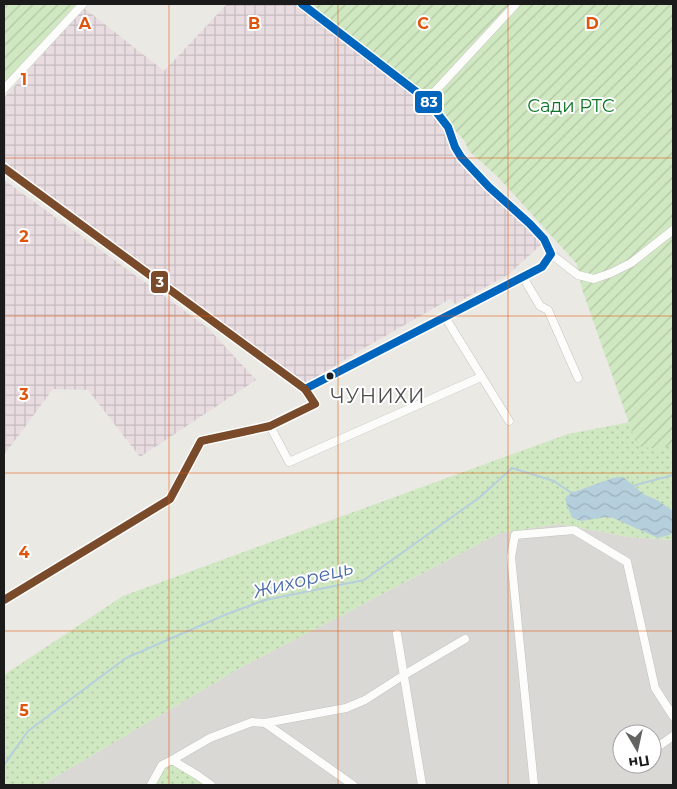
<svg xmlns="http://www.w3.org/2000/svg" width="677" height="789" viewBox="0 0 677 789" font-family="Montserrat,sans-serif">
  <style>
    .residential { fill: #d9d8d5; fill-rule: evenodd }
    .industrial { fill: url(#industrial-grid) }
    .grass { fill: url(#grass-dots) }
    .garden { fill: url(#garden-furrows) }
    .water { fill: url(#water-waves) }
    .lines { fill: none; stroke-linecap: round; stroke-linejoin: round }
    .stream { stroke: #b6cfdd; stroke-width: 2 }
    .minor-casing { stroke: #c2c2bf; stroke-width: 9 }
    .minor { stroke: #fcfcfb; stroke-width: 8 }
    .bus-1-casing { stroke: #fff; stroke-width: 11 }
    .bus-2-casing { stroke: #fff; stroke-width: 11 }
    .bus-1 { stroke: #0065bd; stroke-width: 8 }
    .bus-2 { stroke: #7a4b2a; stroke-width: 8 }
    .grid { fill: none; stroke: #de560d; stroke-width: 1; stroke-opacity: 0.55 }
    .bus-dot { fill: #1b1b1b; stroke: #fff; stroke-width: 2 }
    .labels { text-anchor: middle; stroke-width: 4; stroke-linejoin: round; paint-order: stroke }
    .park-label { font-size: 18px; fill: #0c7626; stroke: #fff }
    .water-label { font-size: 19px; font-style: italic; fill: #4969a8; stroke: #fff }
    .quarter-label { font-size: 20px; letter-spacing: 1px; fill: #4e4e4e; stroke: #fff }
    .grid-label { font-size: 16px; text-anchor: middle; font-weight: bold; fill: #de560d; stroke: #fff; stroke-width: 4; stroke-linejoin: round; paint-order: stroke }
    .line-badge { stroke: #fff; stroke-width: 2 }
    .badge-label { font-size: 14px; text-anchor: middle; font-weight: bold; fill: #fff }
  </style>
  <defs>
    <pattern id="industrial-grid" width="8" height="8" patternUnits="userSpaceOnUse" patternTransform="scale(1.25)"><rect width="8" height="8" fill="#e8dce1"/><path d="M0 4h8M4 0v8" fill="none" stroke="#c6bcc0"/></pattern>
    <pattern id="grass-dots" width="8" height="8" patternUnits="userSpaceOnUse" patternTransform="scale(1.25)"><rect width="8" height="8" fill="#d0e8c1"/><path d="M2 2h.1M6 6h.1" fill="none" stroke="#b2c6a5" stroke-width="1.8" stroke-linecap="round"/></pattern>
    <pattern id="garden-furrows" width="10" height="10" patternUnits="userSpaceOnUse" patternTransform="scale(1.25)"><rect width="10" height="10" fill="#d0e8c1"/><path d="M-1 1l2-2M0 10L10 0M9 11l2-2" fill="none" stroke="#b2c6a5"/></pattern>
    <pattern id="water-waves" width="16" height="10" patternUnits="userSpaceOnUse" patternTransform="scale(1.25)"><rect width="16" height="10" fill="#b6cfdd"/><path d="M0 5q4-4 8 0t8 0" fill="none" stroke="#9cb1bd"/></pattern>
  </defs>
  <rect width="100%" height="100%" fill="#eae9e3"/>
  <path class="residential" d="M 559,524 L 629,537 L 673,540 L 673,785 L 42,785 L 240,668 L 500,533 ZM 622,734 L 652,734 L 652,764 L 622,764 Z"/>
  <path class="industrial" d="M 227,4 L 299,4 L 426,102 L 446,127 L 458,158 L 543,243 L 509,274 L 455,304 L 450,299 L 366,347 L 305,384 L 4,164 L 4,98 L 84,8 L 164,71 Z
    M 4,180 L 208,328 L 256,380 L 140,457 L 88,390 L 53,389 L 4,455 Z"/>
  <path class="grass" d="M 673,414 L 673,540 L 629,537 L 559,524 L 500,533 L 240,668 L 42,785 L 4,785 L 4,675 L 123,596 L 568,434 Z
    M 173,764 L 204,785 L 153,785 L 161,772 Z"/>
  <path class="garden" d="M 4,4 L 76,4 L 4,86 Z
    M 312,4 L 673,4 L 673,445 L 657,449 L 637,446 L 582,289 L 579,275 L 578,275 L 577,264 L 498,177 L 469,151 L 464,140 L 427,100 Z"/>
  <path class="water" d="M 623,477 L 634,486 L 643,494 L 657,500 L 673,511 L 673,532 L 669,535 L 658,538 L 613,518 L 606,517 L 581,521 L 572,518 L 567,505 L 565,498 L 571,493 L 613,478 Z"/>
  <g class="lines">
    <path class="stream" d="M 632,486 L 673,475
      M 4,765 L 28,731 L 126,658 L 227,614 L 265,600 L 364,580 L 480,497 L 512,468 L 554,481 L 573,494"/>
    <g class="minor-casing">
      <path id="minor" d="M 302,4 L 427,100 L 448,127 L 455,147 L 461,157 L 489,187 L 530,224 L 544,239 L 551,254 L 542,267 L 305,389
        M 4,89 L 83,4
        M 427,100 L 516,4
        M 4,168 L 305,389 L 315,404 L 270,426 L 201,441 L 170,499 L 4,600
        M 551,254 L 578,275 L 594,279 L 611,273 L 631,263 L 673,230
        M 523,277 L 540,306 L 548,310 L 578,378
        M 445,317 L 509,421
        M 270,426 L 289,462 L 481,377
        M 397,634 L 422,785
        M 265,723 L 353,785
        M 652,751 L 673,736
        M 172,760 L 197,775 L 211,785
        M 151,785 L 162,765 L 172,760 L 210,738 L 252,722 L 265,723 L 346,708 L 365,700 L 404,675 L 465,639
        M 534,785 L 511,557 L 515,535 L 574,530 L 627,562 L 655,688 L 673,716"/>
    </g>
    <use href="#minor" class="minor"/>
    <g class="bus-1-casing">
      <path id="bus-1" d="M 302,4 L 427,100 L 448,127 L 455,147 L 461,157 L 489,187 L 530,224 L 544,239 L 551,254 L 542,267 L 305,389"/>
    </g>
    <g class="bus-2-casing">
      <path id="bus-2" d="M 4,168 L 305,389 L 315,404 L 270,426 L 201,441 L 170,499 L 4,600"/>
    </g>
    <use href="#bus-1" class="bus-1"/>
    <use href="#bus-2" class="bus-2"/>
  </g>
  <path class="grid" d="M 169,4 L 169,785M 338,4 L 338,785M 508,4 L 508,785M 4,158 L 673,158M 4,316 L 673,316M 4,473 L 673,473M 4,631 L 673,631"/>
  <circle class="bus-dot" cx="330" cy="376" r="4.5"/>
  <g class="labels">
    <g class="park-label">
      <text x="571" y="112">Сади РТС</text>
    </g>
    <g class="water-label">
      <text transform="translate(303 579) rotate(-14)" y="7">Жихорець</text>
    </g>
    <g class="quarter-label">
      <text x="378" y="403">ЧУНИХИ</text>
    </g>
  </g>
  <g class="grid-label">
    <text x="85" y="29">A</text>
    <text x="254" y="29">B</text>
    <text x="423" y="29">C</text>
    <text x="592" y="29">D</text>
    <text x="24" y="85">1</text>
    <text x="24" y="242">2</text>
    <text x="24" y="400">3</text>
    <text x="24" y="558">4</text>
    <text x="24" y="716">5</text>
  </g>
  <g class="line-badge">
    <rect x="414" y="90" width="29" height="24" rx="5" fill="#0065bd"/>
    <rect x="150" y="270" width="19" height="24" rx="5" fill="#7a4b2a"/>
  </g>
  <g class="badge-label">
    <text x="429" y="107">83</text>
    <text x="160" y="287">3</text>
  </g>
  <rect width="677" height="789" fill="none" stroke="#1b1b1b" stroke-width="10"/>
  <g transform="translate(637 749) rotate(171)"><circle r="24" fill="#ffffff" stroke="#a4a4a4"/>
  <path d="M0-4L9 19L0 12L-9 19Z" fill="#636361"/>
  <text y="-8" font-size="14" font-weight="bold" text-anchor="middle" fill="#1b1b1b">Пн</text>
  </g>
</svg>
